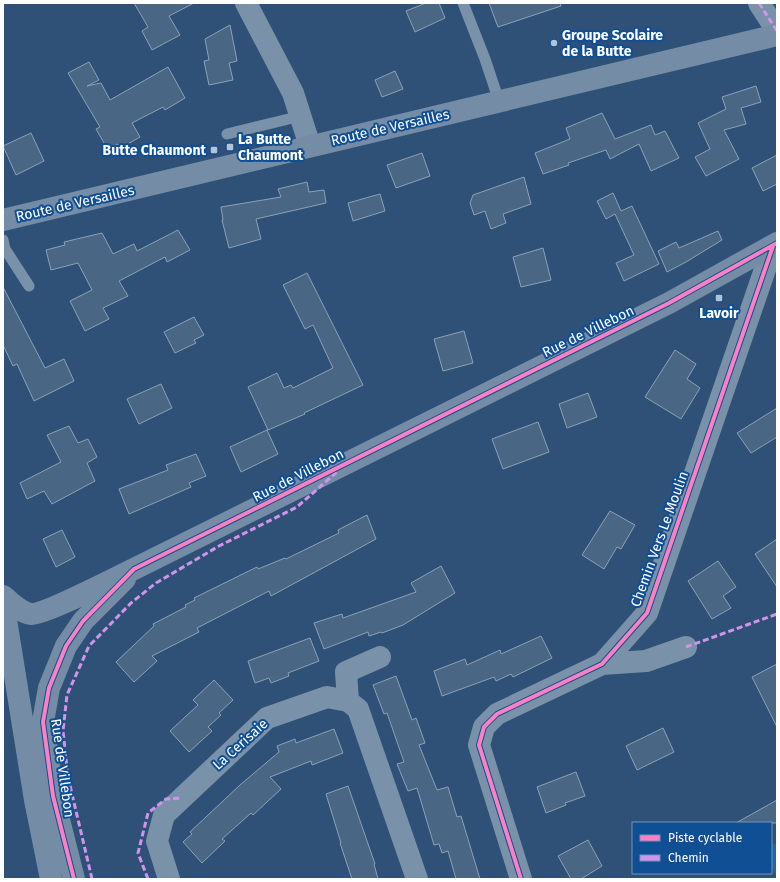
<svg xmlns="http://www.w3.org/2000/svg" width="780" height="882" viewBox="0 0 780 882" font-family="'Fira Sans',sans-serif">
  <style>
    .green { fill: #2264ab }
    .building { fill: #4a6685; stroke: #8ca1b7 }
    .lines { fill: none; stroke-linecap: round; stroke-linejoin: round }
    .lane { stroke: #7991a9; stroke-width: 11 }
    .street { stroke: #7991a9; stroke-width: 22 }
    .secondary { stroke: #748ca6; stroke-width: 22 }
    .quiet { stroke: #d193ec; stroke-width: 3; stroke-dasharray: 6 3; stroke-linecap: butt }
    .cycleway-casing { stroke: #114f95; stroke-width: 6 }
    .cycleway { stroke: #ff80c0; stroke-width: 4 }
    .poi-dot { fill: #b6c2cf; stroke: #114f95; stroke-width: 1.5 }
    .labels { text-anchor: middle; stroke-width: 4; stroke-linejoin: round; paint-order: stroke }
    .poi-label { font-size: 14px; font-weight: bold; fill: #fff; stroke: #114f95; text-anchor: start }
    .street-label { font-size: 14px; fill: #fff; stroke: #114f95 }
  </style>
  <rect width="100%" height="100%" fill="#2f5177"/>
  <path class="green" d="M 777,843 L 777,877 L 771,866 L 771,845 Z"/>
  <path class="building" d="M 134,3 L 194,3 L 169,16 L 180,35 L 152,50 L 142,31 L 148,27 Z
    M 426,3 L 439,3 L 445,18 L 415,32 L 406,11 Z
    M 489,3 L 560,3 L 561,6 L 498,27 Z
    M 230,25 L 237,61 L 229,63 L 233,80 L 209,85 L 204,61 L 209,60 L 205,39 Z
    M 89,62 L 99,80 L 87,86 L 101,83 L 110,100 L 168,67 L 185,98 L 165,110 L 163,107 L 132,123 L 140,137 L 121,148 L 118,144 L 108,150 L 96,129 L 100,127 L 68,73 Z
    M 395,71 L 403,89 L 382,97 L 375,80 Z
    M 756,86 L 761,102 L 741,108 L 746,124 L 724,130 L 739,159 L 706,176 L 695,157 L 710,149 L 698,123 L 726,109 L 722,97 Z
    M 602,113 L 615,139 L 651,125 L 655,135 L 665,131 L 679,158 L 651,171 L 639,144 L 610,159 L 606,150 L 568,163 L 569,165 L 543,174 L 535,153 L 570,139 L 566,128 Z
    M 31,133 L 44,161 L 16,175 L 3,146 Z
    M 422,153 L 430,176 L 396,188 L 387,165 Z
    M 777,155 L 777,184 L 763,191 L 752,168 Z
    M 524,177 L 531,204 L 503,214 L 506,223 L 491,229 L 485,211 L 474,215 L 470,203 L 473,195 Z
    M 307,182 L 309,192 L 324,190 L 326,203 L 256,219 L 261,239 L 229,248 L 222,220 L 223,220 L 221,207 L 281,197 L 278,189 Z
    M 613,193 L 621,211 L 632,206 L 659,264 L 624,281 L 616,263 L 634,255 L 615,214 L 606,219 L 597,201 Z
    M 380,194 L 385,211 L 353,221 L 348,203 Z
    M 178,230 L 190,250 L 167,262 L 165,257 L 119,281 L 128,296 L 103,308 L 109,319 L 85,331 L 70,301 L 92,290 L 78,263 L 51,270 L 46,250 L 65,245 L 64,242 L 102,233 L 113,254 L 134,244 L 137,251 Z
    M 718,231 L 722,240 L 686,262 L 667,272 L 658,251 L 676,242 L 679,248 Z
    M 543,248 L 551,280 L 521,287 L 513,257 Z
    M 307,273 L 363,385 L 304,413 L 305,414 L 268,430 L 248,387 L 277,373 L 284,388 L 291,385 L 293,388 L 333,368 L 313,325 L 305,329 L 283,285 Z
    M 3,287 L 45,368 L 64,359 L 74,381 L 34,401 L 17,364 L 13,366 L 3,345 Z
    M 194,317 L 204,335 L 194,340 L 196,343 L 175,353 L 164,332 Z
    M 464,331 L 473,363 L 443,371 L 434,339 Z
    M 675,350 L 696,364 L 687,379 L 700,388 L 681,419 L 645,397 Z
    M 161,384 L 172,408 L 139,424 L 127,399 Z
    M 588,393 L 597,417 L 567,428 L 559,404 Z
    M 777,408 L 777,437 L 751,453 L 737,433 Z
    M 538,422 L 549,452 L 503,469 L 492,439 Z
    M 69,426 L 78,443 L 88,439 L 97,457 L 87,463 L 95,481 L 52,504 L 44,491 L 27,499 L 20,483 L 61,462 L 47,435 Z
    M 267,430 L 278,454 L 241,472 L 230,447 Z
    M 196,454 L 206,476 L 189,483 L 191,487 L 129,514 L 119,489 L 168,470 L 166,465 Z
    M 610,511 L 635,525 L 621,549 L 617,547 L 604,569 L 582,555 Z
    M 367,515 L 376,539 L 271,596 L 269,591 L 197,628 L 199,632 L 152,656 L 157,661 L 134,682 L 116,662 L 154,626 L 153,624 L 186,607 L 185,605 L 195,600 L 194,598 L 257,567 L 258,569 L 285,558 L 286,559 L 339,533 L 338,530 Z
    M 62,530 L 75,557 L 56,567 L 43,539 Z
    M 777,539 L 777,587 L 755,554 Z
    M 718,561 L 736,587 L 723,596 L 731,608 L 712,619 L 688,581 Z
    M 441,566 L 455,593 L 403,625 L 382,633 L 381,632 L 369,636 L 368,632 L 324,649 L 314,623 L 342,614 L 343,618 L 416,592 L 411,583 Z
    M 541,636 L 552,658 L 513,677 L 511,674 L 496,681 L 494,677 L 442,696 L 434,671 L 465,659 L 467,665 L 500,650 L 501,654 Z
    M 310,638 L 319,661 L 288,673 L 289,676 L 271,683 L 269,678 L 255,683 L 248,661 Z
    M 777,664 L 777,727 L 752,677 Z
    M 396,676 L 412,720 L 416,718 L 425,743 L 419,745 L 437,790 L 448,787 L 457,817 L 461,816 L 480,879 L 456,879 L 448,851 L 442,853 L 439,844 L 434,845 L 417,788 L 408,791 L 397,764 L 404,762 L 387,713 L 384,714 L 373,685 Z
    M 214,680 L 233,700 L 219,713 L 221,715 L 208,727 L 212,731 L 189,752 L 170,731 L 198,705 L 193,700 Z
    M 663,728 L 674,752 L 637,770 L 626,746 Z
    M 334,729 L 343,753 L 312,765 L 311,761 L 270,777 L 281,789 L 253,815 L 251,813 L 222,839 L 225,841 L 202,863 L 183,842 L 192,834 L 190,832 L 240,785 L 279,752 L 277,746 L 295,739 L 296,743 Z
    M 576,772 L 585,796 L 565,803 L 566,805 L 546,813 L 537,787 Z
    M 348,786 L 375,864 L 374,864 L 378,879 L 352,879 L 340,843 L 341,843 L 326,794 Z
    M 777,800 L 777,823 L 736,823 Z
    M 588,840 L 602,866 L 581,879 L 571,879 L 558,856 Z"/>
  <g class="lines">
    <path class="lane" d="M 463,3 L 485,59 L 499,101
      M 227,134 L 301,116
      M 3,240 L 5,249 L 29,286"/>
    <path class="street" d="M 246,3 L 293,93 L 310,146
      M 759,3 L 777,31
      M 602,664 L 646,661 L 686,647
      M 348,701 L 346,672 L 380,657
      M 169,879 L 157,841 L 164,815 L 267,718 L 327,697 L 348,701 L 358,709 L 417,879
      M 521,879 L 479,745 L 484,727 L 497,714 L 602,664 L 647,613 L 773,246"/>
    <path class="secondary" d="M 3,220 L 777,35
      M 3,596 C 12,603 19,612 31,614 C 44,615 117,577 134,569 L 669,303 L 777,243
      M 3,601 L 35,800 L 51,879
      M 74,879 L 53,796 L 43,722 L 49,688 L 66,646 L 83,621 L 125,579"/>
    <path class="quiet" d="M 759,3 L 777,31
      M 686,647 L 777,614
      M 92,879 L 68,777 L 63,731 L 67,695 L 89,646 L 131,603 L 156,583 L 219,546 L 297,507 L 338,471
      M 148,879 L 138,853 L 148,813 L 166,799 L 182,798"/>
    <g class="cycleway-casing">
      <path id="cycleway" d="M 74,879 L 53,796 L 43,722 L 49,688 L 66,646 L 83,621 L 134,569 L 669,303 L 777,243
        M 521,879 L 479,745 L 484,727 L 497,714 L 602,664 L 647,613 L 773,246"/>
    </g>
    <use href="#cycleway" class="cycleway"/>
  </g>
  <g class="poi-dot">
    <circle cx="554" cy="43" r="4"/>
    <rect x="226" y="143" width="8" height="8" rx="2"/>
    <rect x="210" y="146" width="8" height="8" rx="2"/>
    <rect x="715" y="294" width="8" height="8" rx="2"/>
  </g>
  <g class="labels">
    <g class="poi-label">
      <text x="562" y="40">Groupe Scolaire<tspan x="562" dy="16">de la Butte</tspan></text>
      <text x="238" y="144">La Butte<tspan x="238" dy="16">Chaumont</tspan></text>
      <text x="206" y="155" text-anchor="end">Butte Chaumont</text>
      <text x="719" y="318" text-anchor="middle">Lavoir</text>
    </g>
    <g class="street-label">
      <text transform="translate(390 127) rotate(-13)" y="5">Route de Versailles</text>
      <text transform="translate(75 203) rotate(-13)" y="5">Route de Versailles</text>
      <text transform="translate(588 331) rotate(-26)" y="5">Rue de Villebon</text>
      <text transform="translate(298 475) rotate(-27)" y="5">Rue de Villebon</text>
      <text transform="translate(659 539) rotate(-70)" y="5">Chemin Vers Le Moulin</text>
      <text transform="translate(240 744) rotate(-42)" y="5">La Cerisaie</text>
      <text transform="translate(63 768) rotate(82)" y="5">Rue de Villebon</text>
    </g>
  </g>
  <rect width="780" height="882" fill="none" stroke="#ffffff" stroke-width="8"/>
  <rect x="632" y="822" width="140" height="52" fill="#114f95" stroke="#7095bf"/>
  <rect x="640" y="835" width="20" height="6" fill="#ff80c0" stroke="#7095bf"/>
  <text x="668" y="842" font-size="12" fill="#ffffff">Piste cyclable</text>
  <rect x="640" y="855" width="20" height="6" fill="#d193ec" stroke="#7095bf"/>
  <text x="668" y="862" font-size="12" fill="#ffffff">Chemin</text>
</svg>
